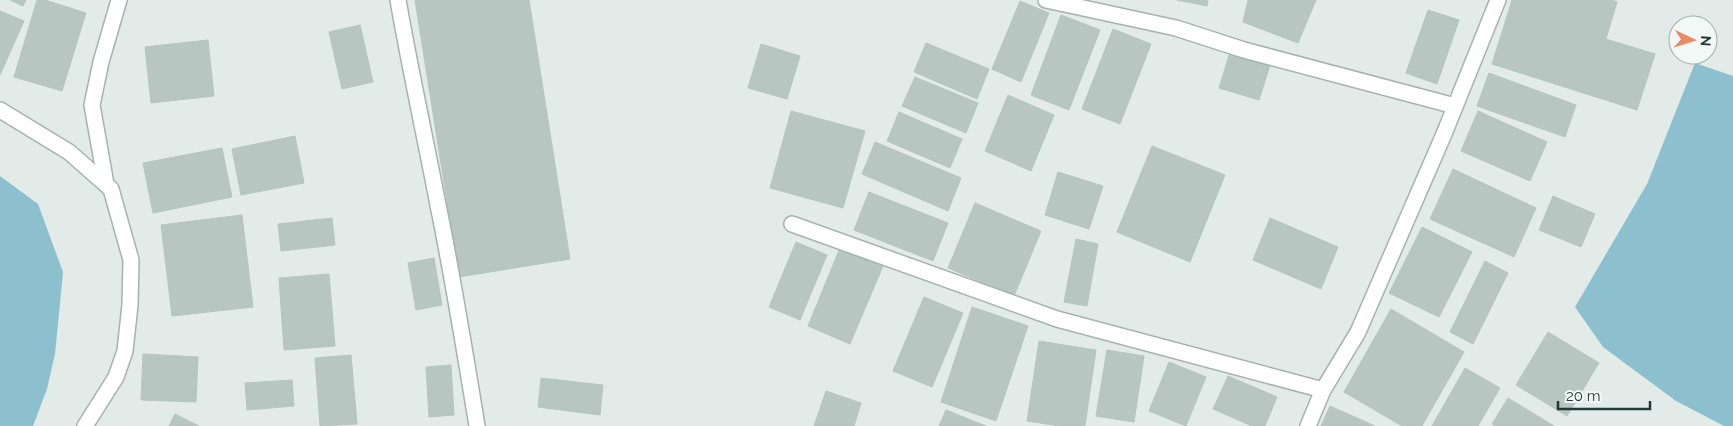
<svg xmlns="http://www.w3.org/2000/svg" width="1733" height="426" viewBox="0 0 1733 426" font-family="Raleway,sans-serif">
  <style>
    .water { fill: #8cc0ce }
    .building { fill: #b7c6c1; stroke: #b5c5bf }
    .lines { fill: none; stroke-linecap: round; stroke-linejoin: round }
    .minor-casing { stroke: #a5b3af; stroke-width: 18 }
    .tertiary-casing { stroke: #a5b3af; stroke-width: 18 }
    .minor { stroke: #fff; stroke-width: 15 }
    .tertiary { stroke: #fff; stroke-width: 15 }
  </style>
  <rect width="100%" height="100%" fill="#e2ebe8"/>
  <path class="water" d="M 1695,63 L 1733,76 L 1733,426 L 1724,426 L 1676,401 L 1603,347 L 1575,307 L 1647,184 Z
    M 0,176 L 38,204 L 63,272 L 55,354 L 47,389 L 33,426 L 0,426 Z"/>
  <path class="building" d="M 10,0 L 26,0 L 23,6 Z
    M 37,0 L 45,0 L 86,13 L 62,91 L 14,77 Z
    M 415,0 L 529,0 L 570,259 L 459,277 Z
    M 1177,0 L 1208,0 L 1207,6 Z
    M 1248,0 L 1316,0 L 1298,43 L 1243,22 Z
    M 1512,0 L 1612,0 L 1617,2 L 1606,39 L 1655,54 L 1637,110 L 1492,64 Z
    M 1020,1 L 1049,13 L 1021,82 L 992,69 Z
    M 1428,10 L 1459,20 L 1437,84 L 1406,73 Z
    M 0,11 L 24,21 L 0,75 Z
    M 1061,15 L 1100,30 L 1069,110 L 1031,95 Z
    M 360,25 L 373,82 L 342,89 L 329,32 Z
    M 1113,29 L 1151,44 L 1120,124 L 1082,109 Z
    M 208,40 L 214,96 L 151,103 L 145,47 Z
    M 926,43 L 989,69 L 977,99 L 914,72 Z
    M 761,44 L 800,56 L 787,99 L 748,88 Z
    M 1230,52 L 1270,65 L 1259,100 L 1219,88 Z
    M 1489,73 L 1576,105 L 1565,137 L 1477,106 Z
    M 915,77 L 978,103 L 966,133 L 902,106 Z
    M 1008,95 L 1054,115 L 1031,171 L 985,151 Z
    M 791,111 L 865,131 L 843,208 L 770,188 Z
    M 1478,111 L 1547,142 L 1530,181 L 1461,151 Z
    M 899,112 L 962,139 L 950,168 L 887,141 Z
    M 295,136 L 304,183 L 241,195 L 232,149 Z
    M 875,142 L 961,178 L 948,211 L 862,174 Z
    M 1152,146 L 1225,175 L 1190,262 L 1117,232 Z
    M 222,148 L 232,197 L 153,213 L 143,163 Z
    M 1453,169 L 1536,208 L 1514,257 L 1430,219 Z
    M 1058,172 L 1103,186 L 1089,229 L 1045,215 Z
    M 869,192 L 948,223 L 933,261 L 854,230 Z
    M 1553,196 L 1595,214 L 1581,247 L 1539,230 Z
    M 975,203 L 1041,231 L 1014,296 L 948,268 Z
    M 242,215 L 253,307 L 172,316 L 161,225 Z
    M 332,218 L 335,245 L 281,251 L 278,224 Z
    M 1270,218 L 1338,247 L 1321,289 L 1253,260 Z
    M 1422,227 L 1472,252 L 1439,317 L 1389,293 Z
    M 1076,239 L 1098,244 L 1087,306 L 1064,302 Z
    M 796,242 L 827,255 L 800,320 L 769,307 Z
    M 840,248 L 883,266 L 850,344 L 808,326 Z
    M 434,258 L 442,305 L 416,310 L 408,263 Z
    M 1485,261 L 1508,273 L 1473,344 L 1450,332 Z
    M 329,274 L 335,346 L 284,350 L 279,278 Z
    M 924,297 L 963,313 L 932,387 L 893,371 Z
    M 972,307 L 1028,326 L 996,421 L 941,402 Z
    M 1391,309 L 1464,352 L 1422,426 L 1402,426 L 1344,392 Z
    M 1548,332 L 1599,363 L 1567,416 L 1516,385 Z
    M 1039,341 L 1096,350 L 1085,426 L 1059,426 L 1027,421 Z
    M 1107,350 L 1144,356 L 1134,422 L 1096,416 Z
    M 143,354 L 198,357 L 196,402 L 141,400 Z
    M 351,355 L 357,424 L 320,426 L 315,358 Z
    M 1169,362 L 1206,377 L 1186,426 L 1149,411 Z
    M 451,365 L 454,415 L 429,417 L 426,367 Z
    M 1465,368 L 1500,388 L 1478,426 L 1432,426 Z
    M 1228,376 L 1277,397 L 1265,426 L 1252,426 L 1213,409 Z
    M 541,378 L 603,385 L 600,415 L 538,407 Z
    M 292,380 L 294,406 L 247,410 L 245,383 Z
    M 826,391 L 861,403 L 854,426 L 814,426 Z
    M 1508,398 L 1554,426 L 1495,426 L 1492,424 Z
    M 1330,406 L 1375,426 L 1321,426 Z
    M 946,410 L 986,426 L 939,426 Z
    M 175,414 L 199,426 L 169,426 Z"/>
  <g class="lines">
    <g class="minor-casing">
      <path id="minor" d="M 398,0 C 410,69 425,137 438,205 C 453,278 465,352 477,426
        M 1046,0 L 1176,28 L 1244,50 L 1455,106
        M 0,110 L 69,152 L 111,189 L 131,260 L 130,305 L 125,351 L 116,377 L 85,426
        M 106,184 L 92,105 L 101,62 L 119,0
        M 792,224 L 1057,319 L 1323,390"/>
    </g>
    <g class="tertiary-casing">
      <path id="tertiary" d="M 1308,426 L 1323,390 L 1358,332 L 1444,134 L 1498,0"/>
    </g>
    <use href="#minor" class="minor"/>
    <use href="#tertiary" class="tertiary"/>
  </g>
  <g transform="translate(1693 40) rotate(94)"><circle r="24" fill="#f2f8f5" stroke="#9faca9"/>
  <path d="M0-4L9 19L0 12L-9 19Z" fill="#eb8b61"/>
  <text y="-8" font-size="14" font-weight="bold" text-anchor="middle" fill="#233b36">N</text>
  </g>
  <path d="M1558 401v8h92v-8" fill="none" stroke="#233b36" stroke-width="2.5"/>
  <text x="1566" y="401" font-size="15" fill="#233b36" stroke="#f2f8f5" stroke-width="4" paint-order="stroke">20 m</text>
</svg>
